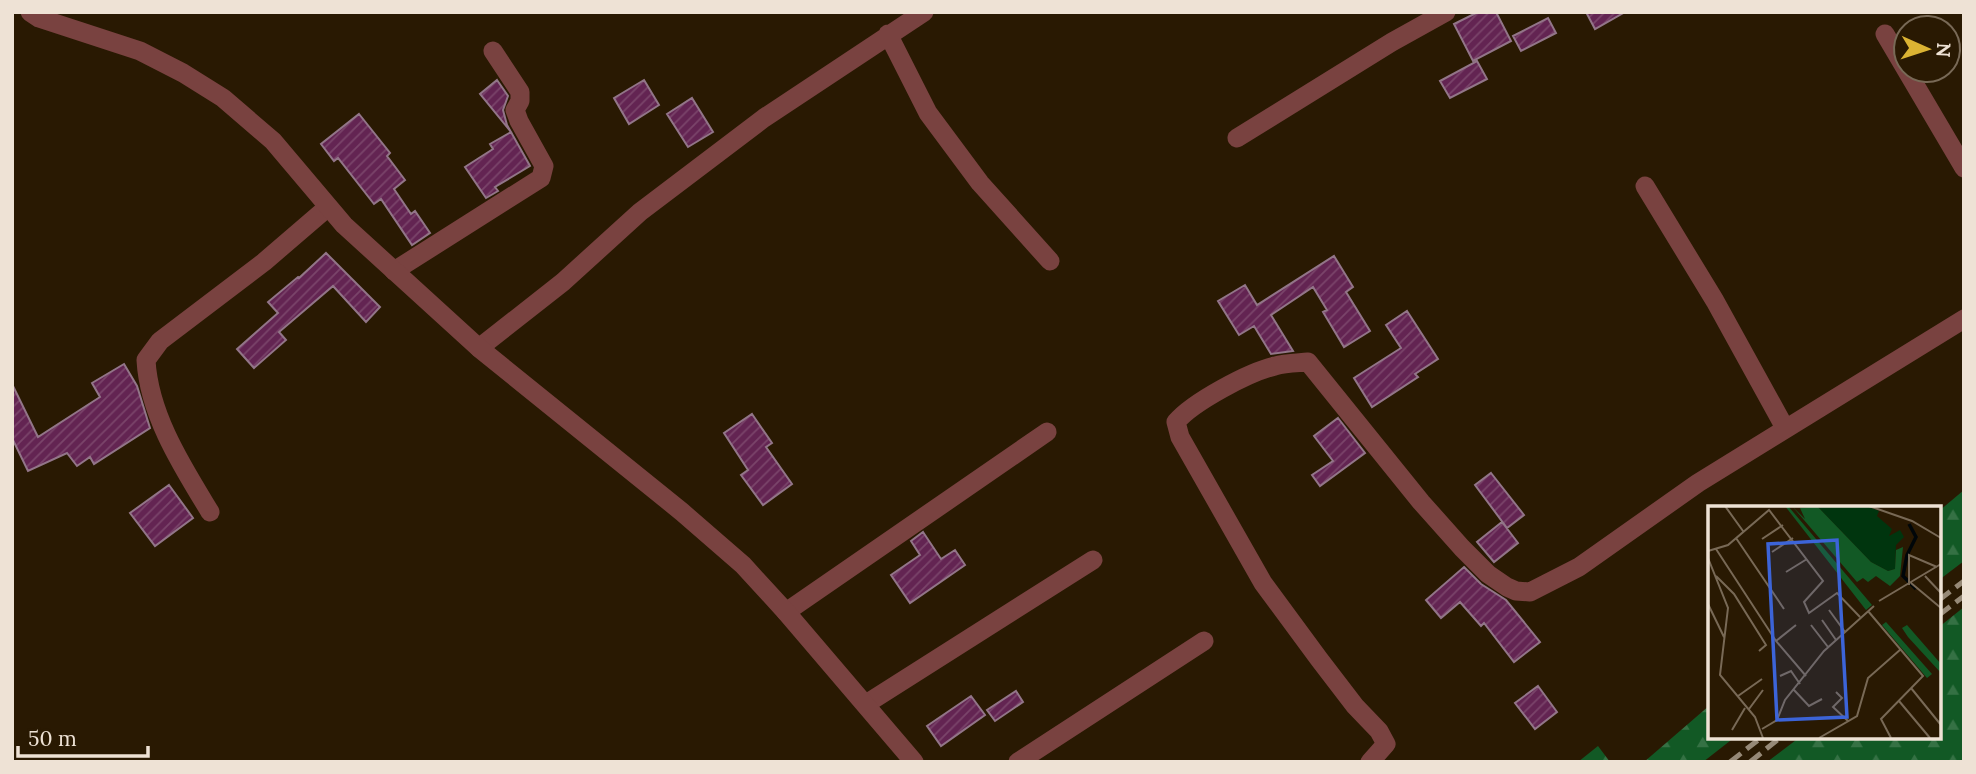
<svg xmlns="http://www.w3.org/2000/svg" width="1976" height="774" viewBox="0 0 1976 774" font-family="Lora,serif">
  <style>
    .forest { fill: url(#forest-firs) }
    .building { fill: url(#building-hatch); stroke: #927588; stroke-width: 2 }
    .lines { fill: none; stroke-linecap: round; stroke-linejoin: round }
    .minor { stroke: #794240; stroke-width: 19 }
    .tertiary { stroke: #794240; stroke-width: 19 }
    .rail { stroke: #968977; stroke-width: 5; stroke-dasharray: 14 7; stroke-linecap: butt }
    .inset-river { fill: none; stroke: #000609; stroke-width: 3.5 }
    .inset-road { fill: none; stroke: #786956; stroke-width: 2 }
    .view { fill: #3c64d8; fill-opacity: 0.15; stroke: #3c64d8; stroke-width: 3.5 }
    .inset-edge { fill: none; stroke: #eee2d5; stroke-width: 3.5 }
  </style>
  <defs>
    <pattern id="forest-firs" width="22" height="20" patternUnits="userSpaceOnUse" patternTransform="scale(1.75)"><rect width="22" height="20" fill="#125925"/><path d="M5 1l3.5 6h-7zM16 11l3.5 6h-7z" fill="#357144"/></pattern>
    <pattern id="building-hatch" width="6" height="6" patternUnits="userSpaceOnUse" patternTransform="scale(1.75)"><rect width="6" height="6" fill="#632452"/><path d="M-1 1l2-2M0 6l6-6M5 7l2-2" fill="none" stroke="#7a446a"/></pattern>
  </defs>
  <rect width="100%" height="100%" fill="#291902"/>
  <path class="forest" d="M 1964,490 L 1964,561 L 1939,580 L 1939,511 Z
    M 1964,607 L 1964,762 L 1767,762 L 1800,737 L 1939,737 L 1939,627 Z
    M 1710,705 L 1710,737 L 1735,737 L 1703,762 L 1644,762 Z
    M 1598,746 L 1610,762 L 1578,762 Z"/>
  <path class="building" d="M 1478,12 L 1496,12 L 1511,41 L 1473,61 L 1454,24 Z
    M 1586,12 L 1625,12 L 1595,29 Z
    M 1548,18 L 1556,33 L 1521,51 L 1513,36 Z
    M 1477,61 L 1487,79 L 1450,98 L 1440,81 Z
    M 497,80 L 508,96 L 503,110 L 507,125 L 530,166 L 495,187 L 498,191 L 486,198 L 465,167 L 493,149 L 490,144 L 511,132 L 480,94 Z
    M 644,80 L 659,105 L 629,124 L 614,98 Z
    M 692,98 L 713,132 L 688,147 L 667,114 Z
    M 359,114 L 390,153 L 387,156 L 405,180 L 394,189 L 411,214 L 415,211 L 430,233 L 412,245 L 381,199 L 374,204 L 338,158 L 334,161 L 321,144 Z
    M 326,253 L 380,307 L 366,322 L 333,286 L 279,332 L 286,340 L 254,368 L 237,349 L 278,313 L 268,302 L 298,277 L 299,278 Z
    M 1334,256 L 1353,287 L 1346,292 L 1370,331 L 1344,347 L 1323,312 L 1327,310 L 1313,287 L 1271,315 L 1293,351 L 1271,354 L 1254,326 L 1239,335 L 1218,301 L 1245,285 L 1257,305 Z
    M 1407,311 L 1438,359 L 1415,374 L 1418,377 L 1372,407 L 1354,378 L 1401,348 L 1386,325 Z
    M 124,364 L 137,386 L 150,428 L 94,464 L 90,457 L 77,466 L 67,453 L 28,471 L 12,438 L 12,384 L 38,437 L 100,397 L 92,383 Z
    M 752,414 L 772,443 L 766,447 L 792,484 L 763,505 L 741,475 L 748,470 L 724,433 Z
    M 1338,418 L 1365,453 L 1320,486 L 1312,475 L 1333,461 L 1314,436 Z
    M 1491,473 L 1524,515 L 1507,528 L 1475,485 Z
    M 169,485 L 193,518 L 155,546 L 130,513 Z
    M 1502,522 L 1518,543 L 1494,562 L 1477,542 Z
    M 923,532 L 941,559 L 955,550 L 965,565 L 910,603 L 891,575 L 920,555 L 911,541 Z
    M 1464,567 L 1481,584 L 1506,600 L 1540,642 L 1514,662 L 1484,623 L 1481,626 L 1460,602 L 1441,618 L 1426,600 Z
    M 1538,686 L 1557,712 L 1535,729 L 1515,703 Z
    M 1016,691 L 1023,702 L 995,721 L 987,710 Z
    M 971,696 L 985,715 L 941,746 L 927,726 Z"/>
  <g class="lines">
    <path class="minor" d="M 888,34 L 928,113 L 980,183 L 1050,261
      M 1885,34 L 1964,168
      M 1237,138 L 1392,42 L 1446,12
      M 1645,186 L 1715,301 L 1785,428
      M 394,271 L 541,178 L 544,166 L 519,121 L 515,110 L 520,101 L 520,92 L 493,51
      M 479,348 L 563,282 L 640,212 L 764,118 L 924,12
      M 210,512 C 182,466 149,415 146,360 L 160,341 L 264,262 L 328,207
      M 786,612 L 1047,432
      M 866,704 L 1093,560
      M 1018,762 L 1204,641
      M 1370,762 L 1386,744 L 1379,731 L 1355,706 L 1319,659 L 1263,583 L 1180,437 L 1176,422 C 1193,402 1249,372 1275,366 C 1285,363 1297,363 1308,362 L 1421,502 L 1462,548 L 1488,574 L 1507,587 L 1516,591 L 1530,592 L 1579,567 L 1698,483 L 1964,319"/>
    <path class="tertiary" d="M 30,12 L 39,18 L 140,51 L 183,73 L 223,98 L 273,141 L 344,225 L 479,348 L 682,512 L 743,565 L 786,612 L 914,762"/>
    <path class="rail" d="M 1939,600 L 1964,581
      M 1939,615 L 1964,596
      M 1730,762 L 1762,737
      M 1750,762 L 1781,737"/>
  </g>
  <g transform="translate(1708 506)">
    <rect width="233" height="233" fill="#291902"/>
    <path d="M 109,0 L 159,0 L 171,5 L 169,10 L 184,23 L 181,30 L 192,24 L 196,31 L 188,39 L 187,63 L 180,65 L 163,56 Z" fill="#00350e"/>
    <path d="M 77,0 L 80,0 L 164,99 L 158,104 ZM 84,0 L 97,13 L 92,2 L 109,0 L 163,56 L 180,65 L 187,63 L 188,44 L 195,41 L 192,70 L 182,80 L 168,70 L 160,76 L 155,72 L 149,76 ZM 178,116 L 224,168 L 219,172 L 174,119 ZM 199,119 L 233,158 L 233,167 L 200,131 L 194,122 Z" fill="#125925"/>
    <path class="inset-river" d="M 201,18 L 208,31 L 199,49 L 195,70 L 208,83"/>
    <path class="inset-road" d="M 17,0 L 35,25M 161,0 L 204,15 L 233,32M 28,32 L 76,103M 54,33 L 75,19M 8,43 L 68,135 L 98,170M 0,45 L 20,39 L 61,4 L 115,75 L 96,96 L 101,107 L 129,87 L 152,111M 64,46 L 85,32M 0,52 L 20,102 L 12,169 L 47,211 L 55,232M 78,66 L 99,53M 8,70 L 26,88 L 58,139 L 51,145M 217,70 L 233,87M 203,77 L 233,102M 201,79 L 201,49 L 229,61M 171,95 L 233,58M 0,98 L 16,131M 121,104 L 137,126M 160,105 L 215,170 L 173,213 L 183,232M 114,114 L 128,134M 103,119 L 120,141M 68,135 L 88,119M 72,170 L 83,165 L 92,178M 203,182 L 233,219M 86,184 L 101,200 L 114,193M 128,186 L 134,192 L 125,201 L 140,215M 30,190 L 54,173M 191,195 L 222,232M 41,203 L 55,184M 54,223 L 69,214 L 77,194 L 116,145 L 166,100M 24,224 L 37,202M 111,232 L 149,210 L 160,172 L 193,143"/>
    <path class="view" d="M 129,34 L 139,211 L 69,214 L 60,38 Z"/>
    <rect width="233" height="233" class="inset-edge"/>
  </g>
  <rect width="1976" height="774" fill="none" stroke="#eee2d5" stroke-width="28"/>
  <g transform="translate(1927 49) rotate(93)"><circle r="33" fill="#291902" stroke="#786956" stroke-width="2"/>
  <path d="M0-5L12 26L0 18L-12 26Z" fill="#dbb333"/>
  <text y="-10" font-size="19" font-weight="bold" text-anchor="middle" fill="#eee2d5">N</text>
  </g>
  <path d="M18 746v10h130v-10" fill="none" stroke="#eee2d5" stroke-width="3.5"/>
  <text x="28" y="746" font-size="21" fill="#eee2d5" stroke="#291902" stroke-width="5" paint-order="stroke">50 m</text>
</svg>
